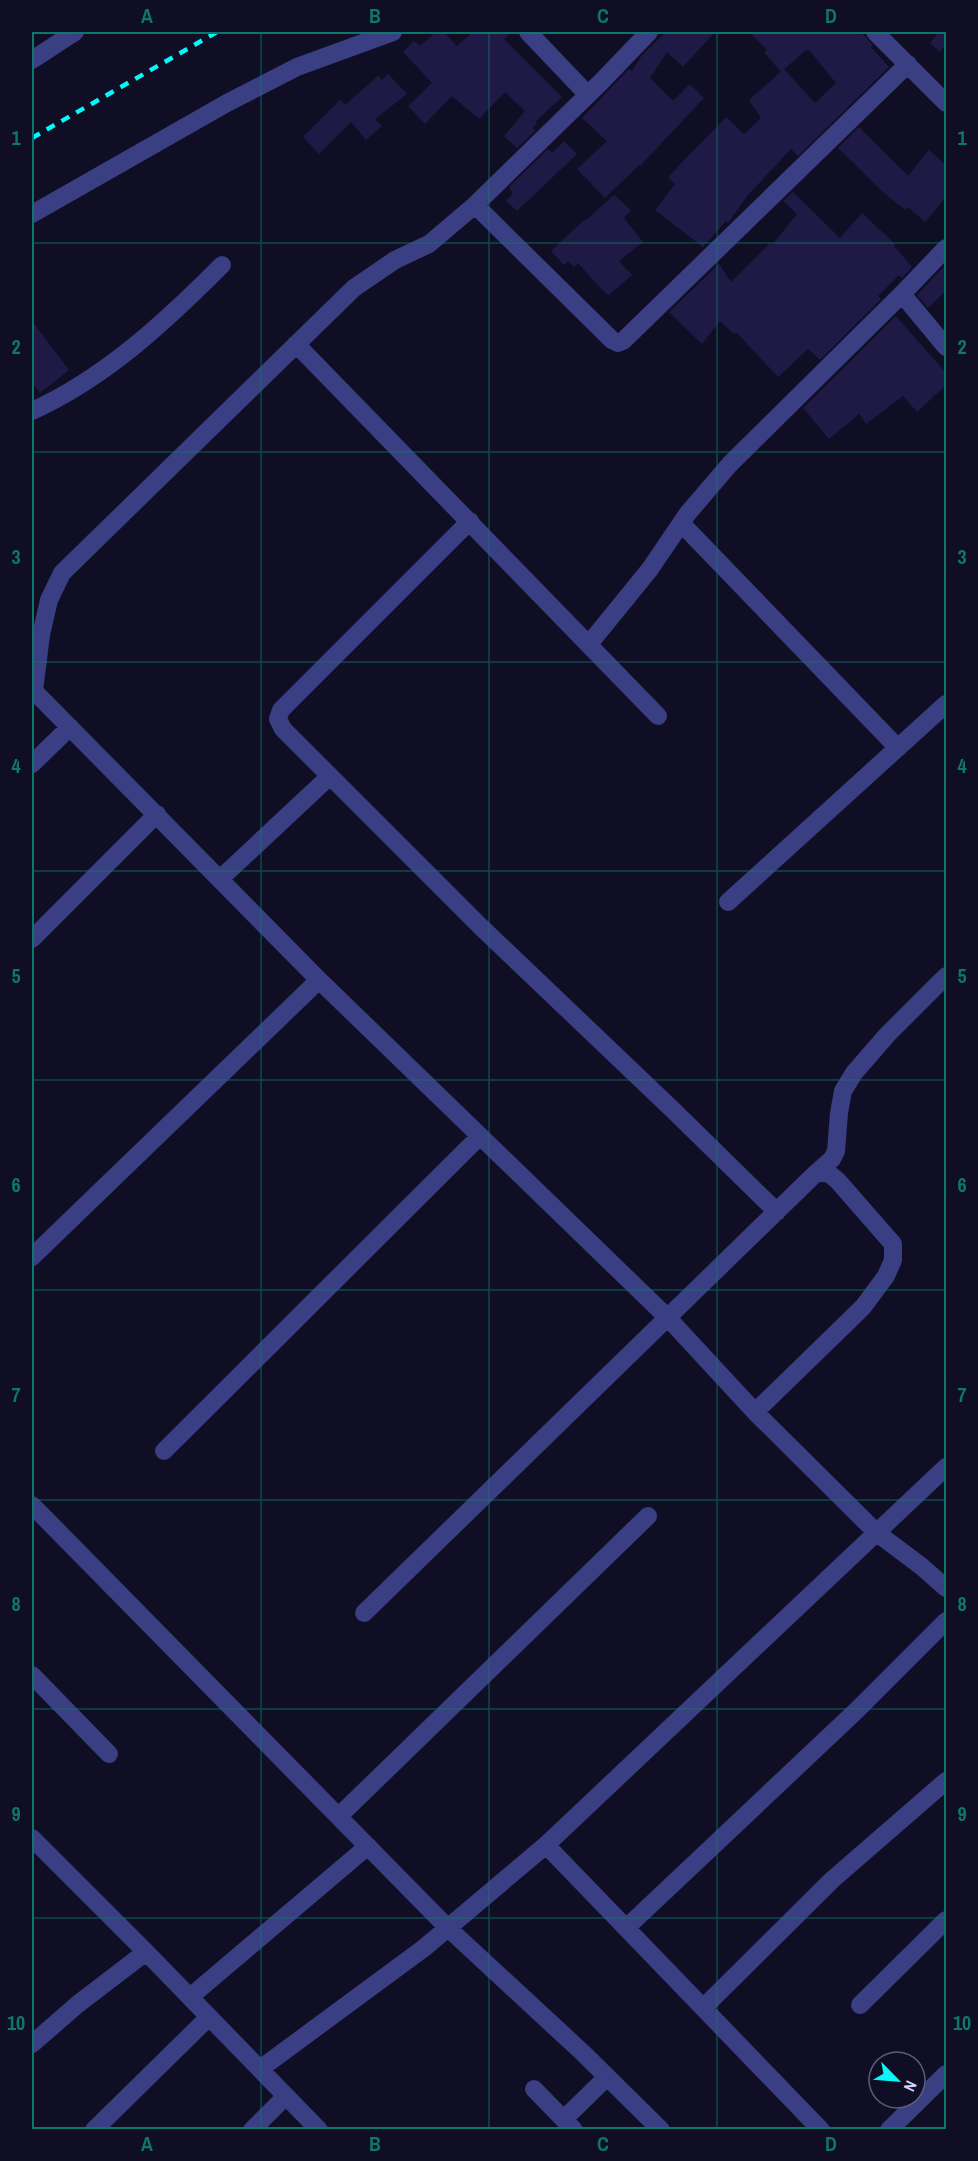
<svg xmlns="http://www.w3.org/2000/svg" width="978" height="2161" viewBox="0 0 978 2161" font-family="'Archivo Narrow',sans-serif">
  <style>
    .building { fill: #1f1a45 }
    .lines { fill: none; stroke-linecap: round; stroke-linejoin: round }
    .minor { stroke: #3a3e82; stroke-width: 18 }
    .rail { stroke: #02fafa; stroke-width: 4.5; stroke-dasharray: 9 8; stroke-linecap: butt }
    .grid { fill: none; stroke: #0f766e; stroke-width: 1.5; stroke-opacity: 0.55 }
    .neatline { fill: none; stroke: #0f766e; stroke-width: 2 }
    .grid-label { font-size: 20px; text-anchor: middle; font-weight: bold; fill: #0f766e }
  </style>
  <rect width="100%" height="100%" fill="#100e24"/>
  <path class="building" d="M 436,32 L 444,32 L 457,46 L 473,32 L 512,32 L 504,39 L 562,97 L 536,121 L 537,123 L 533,128 L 535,131 L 517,148 L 504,136 L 525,111 L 505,92 L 479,119 L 452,96 L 425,124 L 408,106 L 432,83 L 403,52 L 414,41 L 420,46 Z
    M 666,32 L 715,32 L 683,67 L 667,52 L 650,78 L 673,101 L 690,84 L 704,98 L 640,166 L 639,165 L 605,198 L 577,169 L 607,141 L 582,118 L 629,69 L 632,71 L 642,55 Z
    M 749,32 L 861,32 L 873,45 L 871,47 L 889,67 L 798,156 L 791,149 L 748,195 L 728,223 L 726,221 L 703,247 L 655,210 L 675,184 L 668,177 L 726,117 L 744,134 L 761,118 L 749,100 L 784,69 L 815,103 L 836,83 L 809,50 L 807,51 L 806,50 L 781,72 L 764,52 L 767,50 Z
    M 939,32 L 946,32 L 946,44 L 940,52 L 930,43 Z
    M 388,74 L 407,94 L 375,119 L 382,126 L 366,140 L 351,122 L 319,154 L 303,137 L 340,100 L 345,105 L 378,76 L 382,80 Z
    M 859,127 L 908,176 L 929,150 L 946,165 L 946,197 L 925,222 L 908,207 L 905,210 L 883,192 L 838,148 Z
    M 564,141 L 577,154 L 517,211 L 506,201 L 513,194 L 509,187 L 548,149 L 552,153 Z
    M 793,192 L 840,238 L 862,213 L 895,244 L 894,246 L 912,267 L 902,278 L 899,275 L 878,296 L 881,299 L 820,360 L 808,349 L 778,377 L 736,332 L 734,334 L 720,321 L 702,344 L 669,312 L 719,264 L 731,282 L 770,243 L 772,245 L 797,214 L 783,201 Z
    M 614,195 L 631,210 L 624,218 L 643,242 L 619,261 L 632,275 L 609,295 L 604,292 L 578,263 L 574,267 L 568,261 L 564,265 L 551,251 L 585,219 L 586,220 Z
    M 946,264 L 946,291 L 928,308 L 917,295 Z
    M 896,316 L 946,373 L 946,385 L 917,412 L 903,396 L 866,424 L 859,414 L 829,439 L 803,408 Z
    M 32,321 L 69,370 L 40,393 L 32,382 Z"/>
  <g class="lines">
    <path class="minor" d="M 528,32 L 588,95
      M 875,32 L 946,103
      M 32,60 L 75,32
      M 475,205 L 612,340 L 618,343 L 623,341 L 908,64
      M 32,214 L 227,103 L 297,67 L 393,32
      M 902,294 L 946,347
      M 296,344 L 658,716
      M 32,411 C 105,378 165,322 222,265
      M 470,521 L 281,710 L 278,719 L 283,729 L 481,927 L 674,1111 L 777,1212
      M 681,523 L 898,748
      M 589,644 L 650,569 L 688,513 L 730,464 L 902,294 L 946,248
      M 32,689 L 319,980 L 668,1318 L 755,1412 L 877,1533 L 921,1566 L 946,1588
      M 34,691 L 41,635 L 49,600 L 62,573 L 354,288 L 395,260 L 429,244 L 475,205 L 601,82 L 649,32
      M 32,764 L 70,727
      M 220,879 L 330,776
      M 728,902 L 946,704
      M 32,939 L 157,814
      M 815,1174 L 832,1159 L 836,1151 L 839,1113 L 843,1091 L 854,1073 L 887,1035 L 946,976
      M 32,1257 L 319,980
      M 164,1451 L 480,1136
      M 32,1505 L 448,1928 L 583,2053 L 661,2130
      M 364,1613 L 815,1174 L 827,1172 L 838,1181 L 893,1244 L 893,1260 L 886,1276 L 863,1307 L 755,1412
      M 32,1675 L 109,1754
      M 339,1816 L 648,1516
      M 32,1838 L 146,1952 L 319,2130
      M 546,1845 L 821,2130
      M 626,1928 L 857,1710 L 946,1621
      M 190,1997 L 368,1846
      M 860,2005 L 946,1920
      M 703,2008 L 832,1880 L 946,1781
      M 32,2044 L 78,2004 L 146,1952
      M 260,2069 L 424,1948 L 546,1845 L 946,1467
      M 534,2089 L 574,2130
      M 564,2119 L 607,2077
      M 94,2130 L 209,2017
      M 252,2130 L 286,2096
      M 889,2130 L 946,2074"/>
    <path class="rail" d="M 32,138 L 217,32"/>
  </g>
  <path class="grid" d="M 261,32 L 261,2130M 489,32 L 489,2130M 717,32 L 717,2130M 32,243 L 946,243M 32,452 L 946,452M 32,662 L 946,662M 32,871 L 946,871M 32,1080 L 946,1080M 32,1290 L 946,1290M 32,1500 L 946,1500M 32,1709 L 946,1709M 32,1918 L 946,1918"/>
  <rect width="978" height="2161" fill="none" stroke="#100e24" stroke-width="66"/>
  <g transform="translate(897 2080) rotate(115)"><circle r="28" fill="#100e24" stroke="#5e5c7c" stroke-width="1.5"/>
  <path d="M0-4.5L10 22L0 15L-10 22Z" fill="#02fafa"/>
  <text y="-9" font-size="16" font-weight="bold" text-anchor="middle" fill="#d2d1ff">N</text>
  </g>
  <rect x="33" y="33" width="912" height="2095" class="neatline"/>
  <g class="grid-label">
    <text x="147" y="23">A</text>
    <text x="375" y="23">B</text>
    <text x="603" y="23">C</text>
    <text x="831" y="23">D</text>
    <text x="16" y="145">1</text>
    <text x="962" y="145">1</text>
    <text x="16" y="354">2</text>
    <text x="962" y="354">2</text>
    <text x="16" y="564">3</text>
    <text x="962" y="564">3</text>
    <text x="16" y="773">4</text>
    <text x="962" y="773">4</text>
    <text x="16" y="983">5</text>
    <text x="962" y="983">5</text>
    <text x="16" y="1192">6</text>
    <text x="962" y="1192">6</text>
    <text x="16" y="1402">7</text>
    <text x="962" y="1402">7</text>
    <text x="16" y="1611">8</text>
    <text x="962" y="1611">8</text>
    <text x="16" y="1821">9</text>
    <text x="962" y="1821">9</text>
    <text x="16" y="2030">10</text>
    <text x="962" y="2030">10</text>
    <text x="147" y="2151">A</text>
    <text x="375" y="2151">B</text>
    <text x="603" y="2151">C</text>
    <text x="831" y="2151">D</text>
  </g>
</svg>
